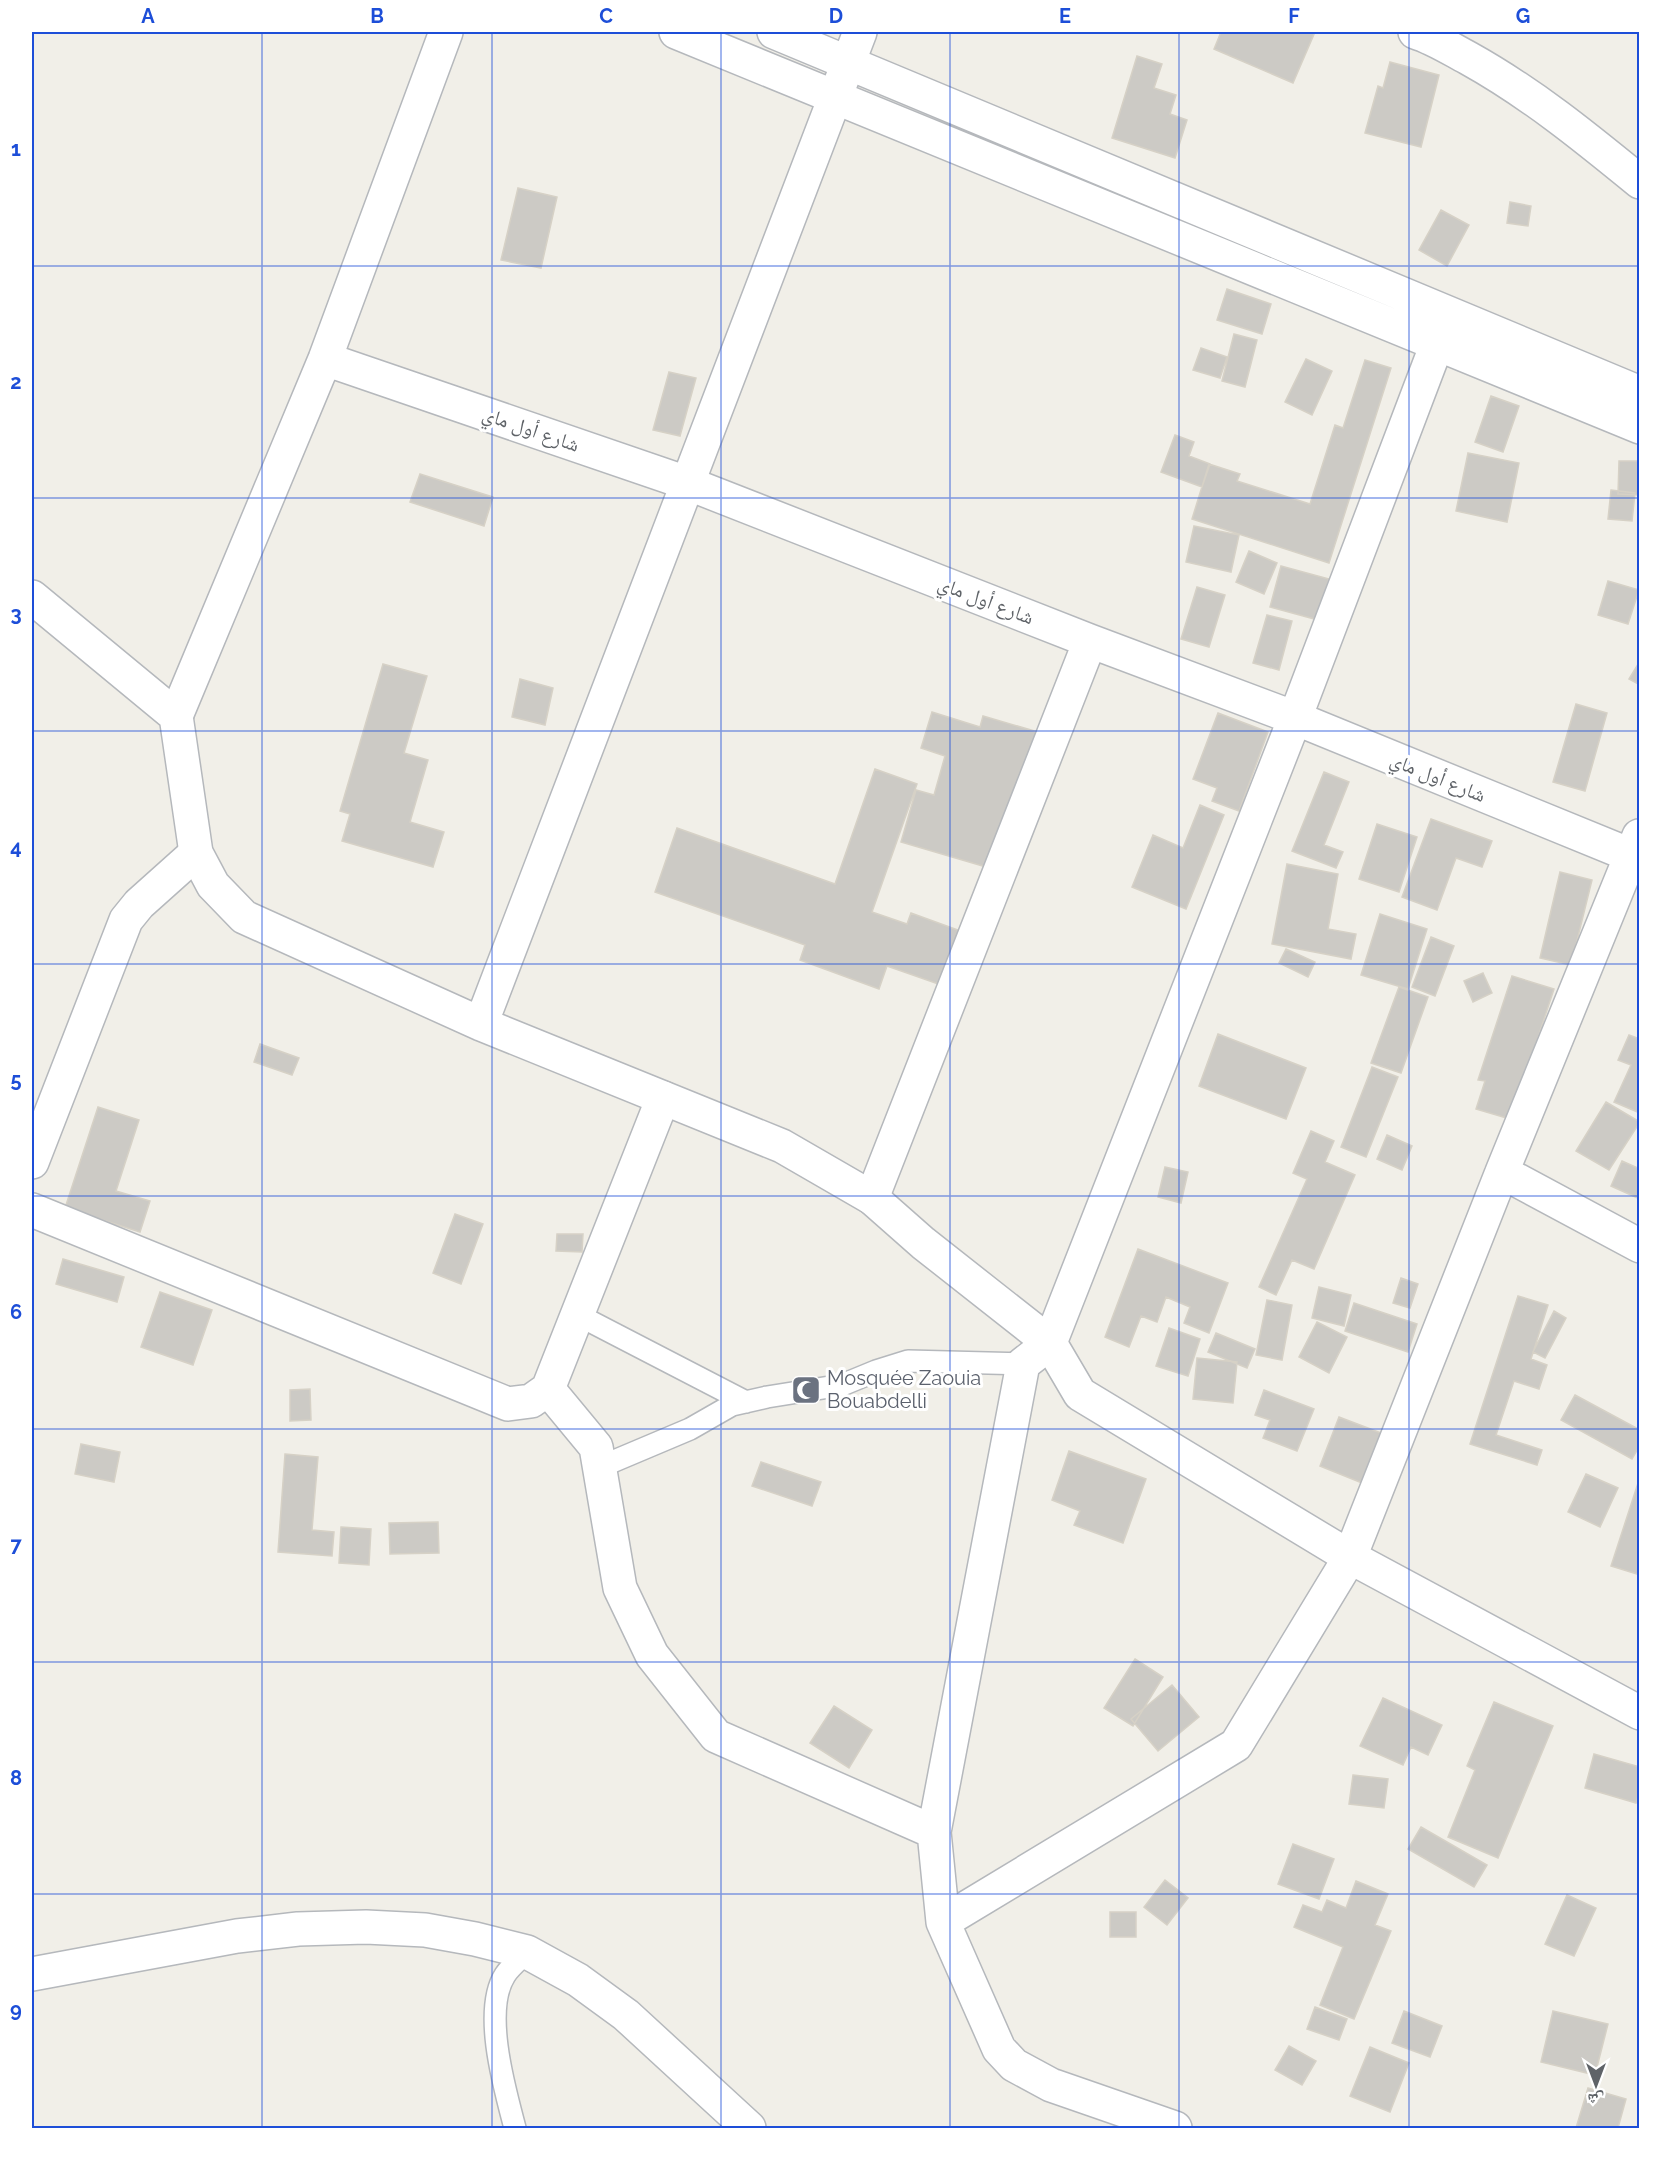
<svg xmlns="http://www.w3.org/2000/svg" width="1671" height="2160" viewBox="0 0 1671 2160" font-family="Raleway,'Noto Naskh Arabic',sans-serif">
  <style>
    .building { fill: #cccac5; stroke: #d6d1c6; stroke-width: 1.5 }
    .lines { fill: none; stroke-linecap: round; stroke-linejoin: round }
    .service-casing { stroke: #b5b8bc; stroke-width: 24 }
    .minor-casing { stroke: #b5b8bc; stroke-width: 36 }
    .tertiary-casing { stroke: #b5b8bc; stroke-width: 36 }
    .service { stroke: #fff; stroke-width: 21 }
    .minor { stroke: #fff; stroke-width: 33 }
    .tertiary { stroke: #fff; stroke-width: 33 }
    .grid { fill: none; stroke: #1d4ed8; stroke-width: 1.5; stroke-opacity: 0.55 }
    .labels { text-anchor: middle; stroke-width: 6; stroke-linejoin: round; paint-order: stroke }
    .street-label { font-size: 20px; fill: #5f6368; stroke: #fff }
    .worship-label { font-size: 20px; fill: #5b616d; stroke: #fff; text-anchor: start }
    .neatline { fill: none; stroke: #1d4ed8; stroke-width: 2 }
    .grid-label { font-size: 20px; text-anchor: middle; font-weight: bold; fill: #1d4ed8 }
  </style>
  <rect width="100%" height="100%" fill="#f1efe8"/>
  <path class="building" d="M 1221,32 L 1315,32 L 1293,83 L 1214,49 Z
    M 1137,56 L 1162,64 L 1154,88 L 1176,95 L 1170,114 L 1187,120 L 1175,158 L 1112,138 Z
    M 1390,62 L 1439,75 L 1421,147 L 1365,133 L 1378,86 L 1383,88 Z
    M 518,188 L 557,197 L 541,268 L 501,260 Z
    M 1510,202 L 1531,206 L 1528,226 L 1507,223 Z
    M 1441,210 L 1469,225 L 1447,266 L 1419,250 Z
    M 1227,289 L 1271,304 L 1262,334 L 1217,320 Z
    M 1234,334 L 1257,340 L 1245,387 L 1222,381 Z
    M 1201,348 L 1227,357 L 1220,378 L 1193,370 Z
    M 1306,359 L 1332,371 L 1312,415 L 1285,402 Z
    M 1365,360 L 1391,368 L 1329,563 L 1192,519 L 1209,464 L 1240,474 L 1237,481 L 1310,504 L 1335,425 L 1343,428 Z
    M 669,372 L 696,378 L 680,436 L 653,430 Z
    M 1491,396 L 1519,406 L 1503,452 L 1475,442 Z
    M 1175,435 L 1194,442 L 1189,456 L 1210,464 L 1202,487 L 1161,472 Z
    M 1468,453 L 1519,463 L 1507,522 L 1456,511 Z
    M 1619,461 L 1640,461 L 1640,495 L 1618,494 Z
    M 420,474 L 493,497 L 484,526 L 410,502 Z
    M 1611,490 L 1635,493 L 1632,521 L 1608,519 Z
    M 1194,526 L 1239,535 L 1231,572 L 1186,562 Z
    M 1249,551 L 1277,563 L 1264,594 L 1236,582 Z
    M 1281,566 L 1329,579 L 1318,620 L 1270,607 Z
    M 1608,581 L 1639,590 L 1628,624 L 1598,615 Z
    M 1197,587 L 1225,595 L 1209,647 L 1181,639 Z
    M 1267,615 L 1292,621 L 1279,670 L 1253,663 Z
    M 1640,661 L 1640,685 L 1629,679 Z
    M 383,664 L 427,676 L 404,753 L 428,760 L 410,822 L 444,832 L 433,867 L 342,841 L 350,814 L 340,811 Z
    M 520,679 L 553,688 L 545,725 L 512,717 Z
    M 1576,704 L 1607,713 L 1585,791 L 1553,782 Z
    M 932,712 L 980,727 L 983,716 L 1038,732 L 993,869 L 901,842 L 916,790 L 934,795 L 945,756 L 921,748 Z
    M 1218,713 L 1268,732 L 1239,811 L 1212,801 L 1217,788 L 1193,779 Z
    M 875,769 L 917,784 L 872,912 L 907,924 L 911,913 L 966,933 L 947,987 L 887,966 L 879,989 L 800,960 L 805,945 L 655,892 L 677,828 L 835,884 Z
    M 1324,772 L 1349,782 L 1324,845 L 1343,852 L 1336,868 L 1292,851 Z
    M 1200,805 L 1224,815 L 1186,909 L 1132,887 L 1153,835 L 1183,848 Z
    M 1431,819 L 1492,841 L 1482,867 L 1456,858 L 1437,910 L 1402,897 Z
    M 1377,824 L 1417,837 L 1399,892 L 1359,879 Z
    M 1287,864 L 1338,874 L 1328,929 L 1356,934 L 1351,959 L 1272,944 Z
    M 1560,872 L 1592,880 L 1571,965 L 1540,958 Z
    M 1380,914 L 1427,929 L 1408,989 L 1361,975 Z
    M 1431,937 L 1454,946 L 1435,996 L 1412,987 Z
    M 1286,949 L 1315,962 L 1308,977 L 1279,963 Z
    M 1483,973 L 1492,993 L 1473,1002 L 1464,981 Z
    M 1512,976 L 1554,989 L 1521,1089 L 1520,1122 L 1476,1109 L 1485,1081 L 1478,1080 Z
    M 1399,987 L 1428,997 L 1401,1073 L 1371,1063 Z
    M 1218,1034 L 1306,1068 L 1286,1119 L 1199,1086 Z
    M 1629,1035 L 1640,1039 L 1640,1113 L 1614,1102 L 1631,1065 L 1618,1060 Z
    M 260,1044 L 299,1058 L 292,1075 L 254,1062 Z
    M 1372,1067 L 1398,1077 L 1366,1157 L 1341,1147 Z
    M 1606,1102 L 1640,1122 L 1609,1170 L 1576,1151 Z
    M 98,1107 L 139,1120 L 116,1191 L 150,1201 L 140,1232 L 65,1208 Z
    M 1311,1131 L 1334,1141 L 1325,1162 L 1355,1175 L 1314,1269 L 1292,1260 L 1276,1295 L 1259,1287 L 1307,1179 L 1293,1173 Z
    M 1387,1135 L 1412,1146 L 1402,1170 L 1377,1159 Z
    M 1622,1161 L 1640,1169 L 1640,1199 L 1611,1186 Z
    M 1165,1167 L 1188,1172 L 1181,1203 L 1158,1197 Z
    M 455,1214 L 483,1224 L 461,1284 L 433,1273 Z
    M 557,1234 L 583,1234 L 582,1252 L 556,1251 Z
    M 1138,1249 L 1228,1283 L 1209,1333 L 1184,1323 L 1190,1307 L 1166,1297 L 1157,1322 L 1141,1316 L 1129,1347 L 1105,1337 Z
    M 63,1259 L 124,1277 L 117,1302 L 56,1284 Z
    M 1401,1278 L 1418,1284 L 1410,1308 L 1393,1303 Z
    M 1319,1287 L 1351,1295 L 1344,1326 L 1312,1318 Z
    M 160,1292 L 212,1310 L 193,1365 L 141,1347 Z
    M 1518,1296 L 1548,1305 L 1531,1359 L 1547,1365 L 1539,1389 L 1514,1381 L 1496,1435 L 1542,1450 L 1537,1465 L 1470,1444 Z
    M 1267,1300 L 1292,1305 L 1282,1360 L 1256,1355 Z
    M 1354,1303 L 1417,1324 L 1408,1352 L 1345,1331 Z
    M 1554,1311 L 1566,1318 L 1545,1358 L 1533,1352 Z
    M 1317,1322 L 1347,1337 L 1329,1373 L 1299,1357 Z
    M 1169,1328 L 1200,1339 L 1188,1376 L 1156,1366 Z
    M 1216,1333 L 1255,1349 L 1247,1368 L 1208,1352 Z
    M 1197,1358 L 1237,1362 L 1233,1403 L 1193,1399 Z
    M 310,1389 L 311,1420 L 290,1421 L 290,1390 Z
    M 1264,1390 L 1314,1409 L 1297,1451 L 1263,1438 L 1270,1420 L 1255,1415 Z
    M 1575,1395 L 1640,1430 L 1640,1445 L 1632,1459 L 1561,1420 Z
    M 1339,1417 L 1381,1433 L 1362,1483 L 1320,1466 Z
    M 81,1444 L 120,1452 L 114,1482 L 75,1474 Z
    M 1069,1451 L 1146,1479 L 1123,1543 L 1074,1525 L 1080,1511 L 1052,1500 Z
    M 285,1454 L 318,1457 L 312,1530 L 334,1532 L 332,1556 L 278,1552 Z
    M 761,1462 L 821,1482 L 812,1506 L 752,1486 Z
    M 1586,1474 L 1618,1488 L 1600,1527 L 1568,1512 Z
    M 1640,1477 L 1640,1575 L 1611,1566 Z
    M 438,1522 L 439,1553 L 390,1554 L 389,1523 Z
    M 341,1527 L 371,1529 L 369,1565 L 339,1563 Z
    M 1135,1659 L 1163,1677 L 1133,1726 L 1104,1708 Z
    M 1172,1685 L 1199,1717 L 1158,1751 L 1131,1719 Z
    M 1383,1698 L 1442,1725 L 1428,1755 L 1411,1747 L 1403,1765 L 1360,1746 Z
    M 1494,1702 L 1553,1726 L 1498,1858 L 1448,1837 L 1475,1770 L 1467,1766 Z
    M 834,1706 L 872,1730 L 849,1768 L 810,1743 Z
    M 1594,1754 L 1640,1767 L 1640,1790 L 1636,1803 L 1585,1788 Z
    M 1353,1775 L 1388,1779 L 1384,1808 L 1349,1804 Z
    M 1421,1827 L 1487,1865 L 1474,1887 L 1408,1849 Z
    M 1293,1844 L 1334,1859 L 1319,1899 L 1278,1884 Z
    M 1165,1880 L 1188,1898 L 1167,1925 L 1144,1907 Z
    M 1356,1881 L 1388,1894 L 1375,1925 L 1391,1931 L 1354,2019 L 1320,2005 L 1343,1947 L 1294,1927 L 1303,1905 L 1322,1912 L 1327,1900 L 1346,1908 Z
    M 1567,1895 L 1596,1908 L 1574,1956 L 1545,1944 Z
    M 1110,1912 L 1136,1912 L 1136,1937 L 1110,1937 Z
    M 1315,2007 L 1347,2019 L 1339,2040 L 1307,2029 Z
    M 1404,2011 L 1442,2026 L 1430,2057 L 1392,2043 Z
    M 1553,2011 L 1608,2024 L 1595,2075 L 1541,2062 Z
    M 1289,2046 L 1316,2061 L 1302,2085 L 1275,2070 Z
    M 1370,2047 L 1409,2063 L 1390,2112 L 1350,2096 Z
    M 1588,2088 L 1626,2099 L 1618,2128 L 1576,2128 Z"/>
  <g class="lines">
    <g class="service-casing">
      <path id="service" d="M 578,1315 L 746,1402
        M 600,1467 L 690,1429 L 732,1405 L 767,1397 L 842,1385 L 876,1371 L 908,1361 L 1023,1364
        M 515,2128 C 505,2090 482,2011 505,1975 C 510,1967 520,1959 527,1952"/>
    </g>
    <g class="minor-casing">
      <path id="minor" d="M 676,32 L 1640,427
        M 774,32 L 1640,393
        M 1415,32 C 1434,38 1451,49 1468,58 C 1531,93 1585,137 1640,182
        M 325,359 L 687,483 L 1090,641 L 1295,718 L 1640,859
        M 176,716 L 325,359 L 446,32
        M 32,1162 L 126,920 L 139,904 L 196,853
        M 1502,1172 L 1640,1246
        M 872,1198 L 1090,641
        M 32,1210 L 508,1404 L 531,1401 L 548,1389 L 663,1098
        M 548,1389 L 596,1447 L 620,1588 L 652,1655 L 716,1736 L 934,1832
        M 943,1922 L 1236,1745 L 1350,1557 L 1502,1172 L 1639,836
        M 32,1974 L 237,1936 L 298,1929 L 366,1927 L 425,1930 L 475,1939 L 527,1952 L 578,1980 L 626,2015 L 749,2128
        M 1175,2128 L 1051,2085 L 1014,2065 L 999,2049 L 943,1922 L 934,1832 L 1023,1364 L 1050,1343 L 1295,718 L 1437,344"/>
    </g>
    <g class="tertiary-casing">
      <path id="tertiary" d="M 32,597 L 176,716 L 196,853 L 213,885 L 244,917 L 481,1024 L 782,1146 L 872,1198 L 923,1243 L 1050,1343 L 1080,1394 L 1350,1557 L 1640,1713
        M 481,1024 L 860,32"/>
    </g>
    <use href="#service" class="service"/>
    <use href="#minor" class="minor"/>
    <use href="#tertiary" class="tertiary"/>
  </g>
  <path class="grid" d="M 262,32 L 262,2128M 492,32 L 492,2128M 721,32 L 721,2128M 950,32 L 950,2128M 1179,32 L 1179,2128M 1409,32 L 1409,2128M 32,266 L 1640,266M 32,498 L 1640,498M 32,731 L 1640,731M 32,964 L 1640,964M 32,1196 L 1640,1196M 32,1429 L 1640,1429M 32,1662 L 1640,1662M 32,1894 L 1640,1894"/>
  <defs>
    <g id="mosque-square" transform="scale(1.5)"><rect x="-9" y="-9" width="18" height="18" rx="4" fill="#6b7280" stroke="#fff"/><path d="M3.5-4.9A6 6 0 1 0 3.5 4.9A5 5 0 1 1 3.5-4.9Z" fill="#fff"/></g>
  </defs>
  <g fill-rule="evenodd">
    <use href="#mosque-square" x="806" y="1390"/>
  </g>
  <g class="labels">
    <g class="street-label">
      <text transform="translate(531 429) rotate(19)" y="7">شارع أول ماي</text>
      <text transform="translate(986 600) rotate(21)" y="7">شارع أول ماي</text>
      <text transform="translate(1438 777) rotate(22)" y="7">شارع أول ماي</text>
    </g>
    <g class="worship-label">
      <text x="827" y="1385">Mosquée Zaouia<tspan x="827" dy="23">Bouabdelli</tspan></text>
    </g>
  </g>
  <rect width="1671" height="2160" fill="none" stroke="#ffffff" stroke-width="66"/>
  <g transform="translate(1596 2085) rotate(180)" stroke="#ffffff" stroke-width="4.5" paint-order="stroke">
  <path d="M0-4.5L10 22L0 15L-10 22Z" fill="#5f6368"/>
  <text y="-9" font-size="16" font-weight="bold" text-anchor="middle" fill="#5f6368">ش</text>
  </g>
  <rect x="33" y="33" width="1605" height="2094" class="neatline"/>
  <g class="grid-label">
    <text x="148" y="23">A</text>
    <text x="377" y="23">B</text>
    <text x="606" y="23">C</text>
    <text x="836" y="23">D</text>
    <text x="1065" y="23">E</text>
    <text x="1294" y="23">F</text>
    <text x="1523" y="23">G</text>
    <text x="16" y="156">1</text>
    <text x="16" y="389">2</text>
    <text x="16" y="621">3</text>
    <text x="16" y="854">4</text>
    <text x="16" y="1087">5</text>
    <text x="16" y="1319">6</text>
    <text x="16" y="1552">7</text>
    <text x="16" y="1785">8</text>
    <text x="16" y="2017">9</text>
  </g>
</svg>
